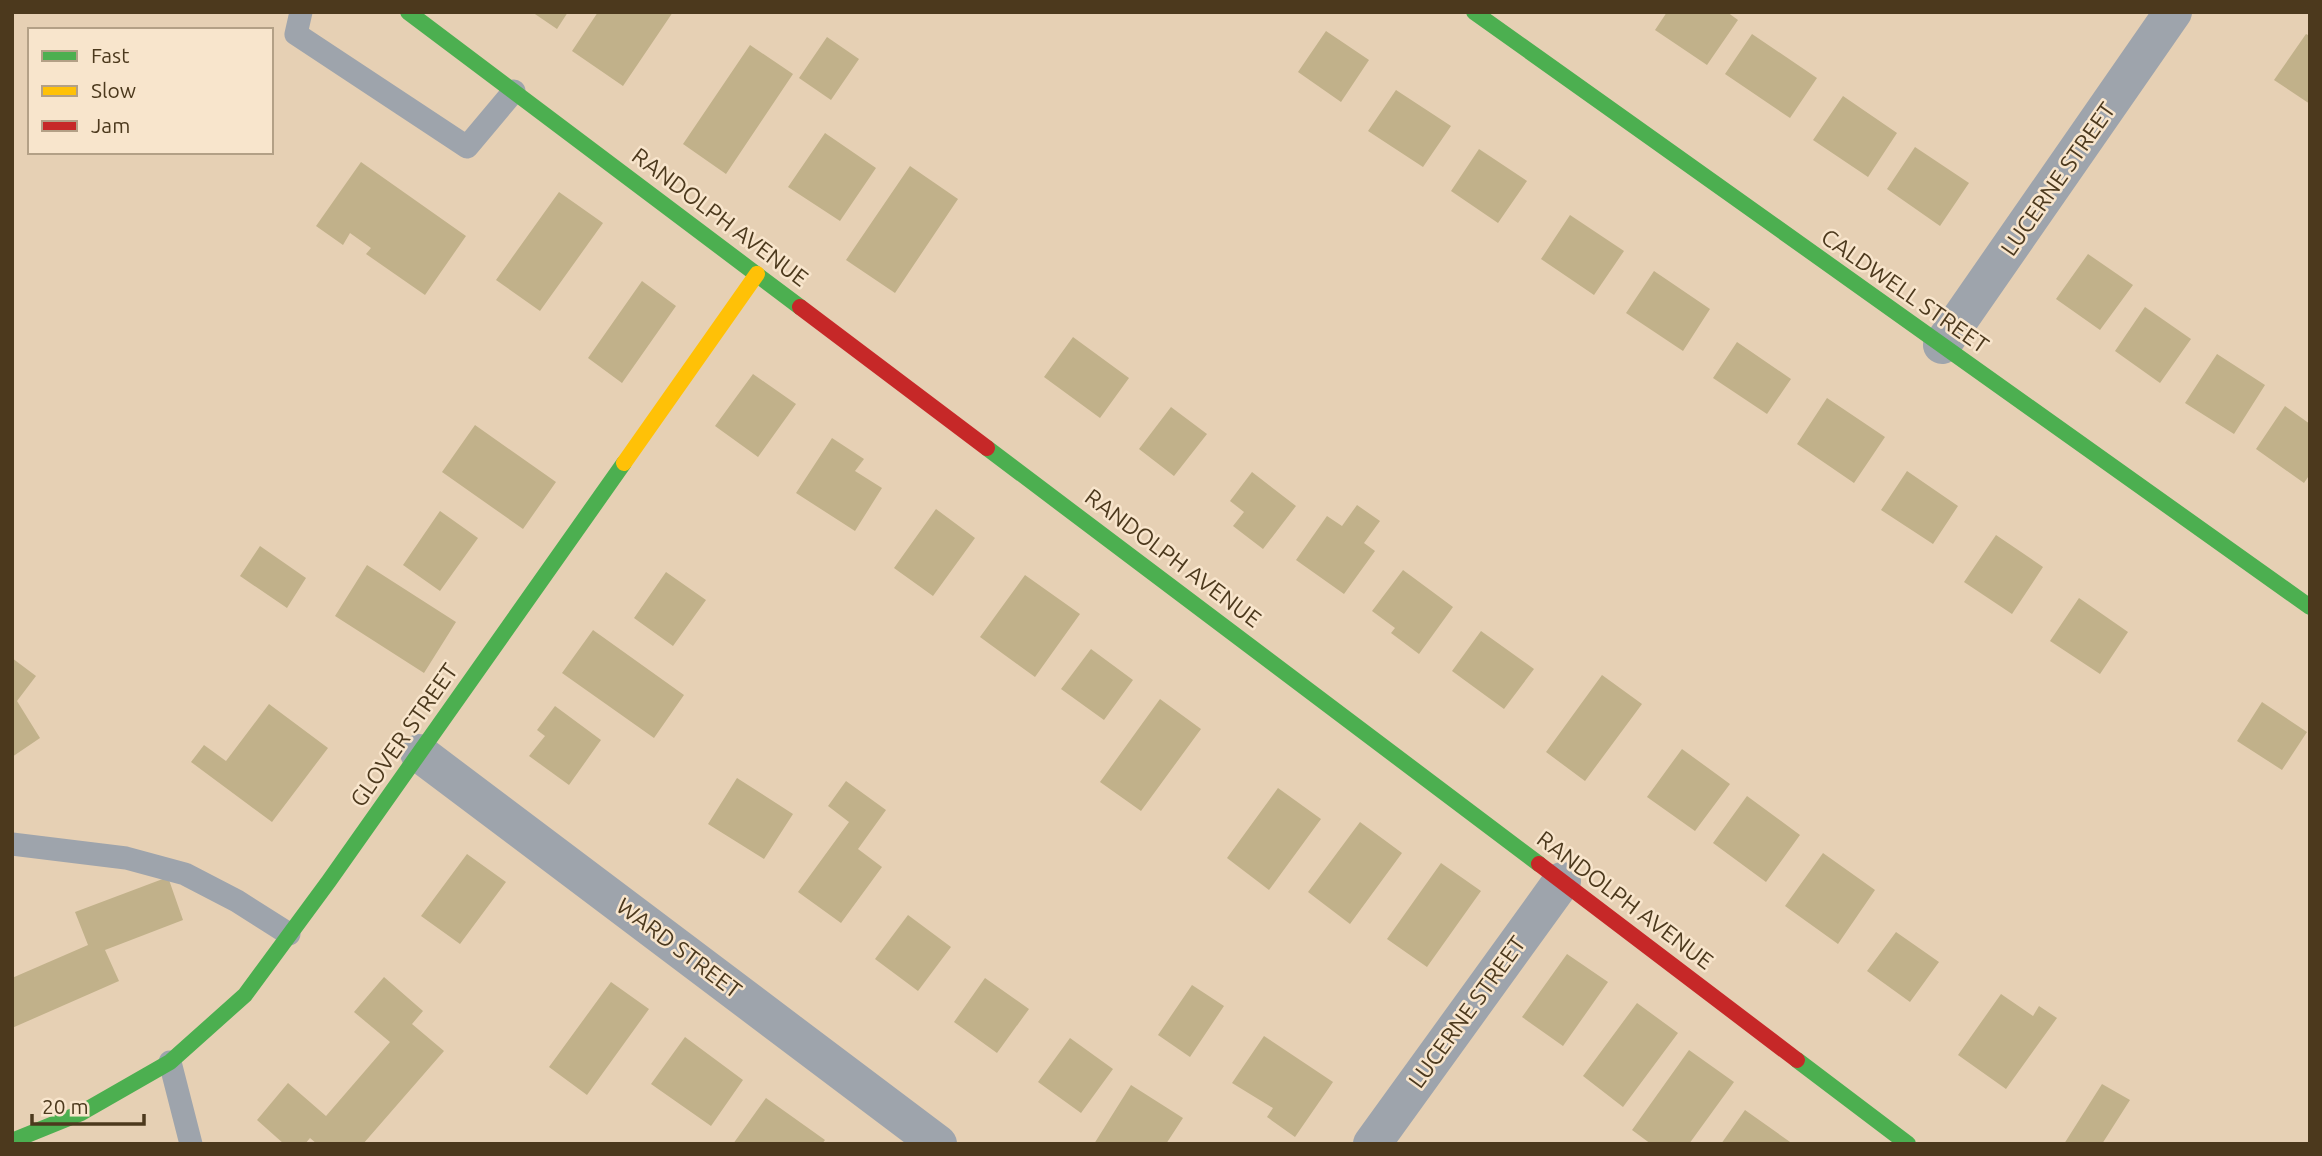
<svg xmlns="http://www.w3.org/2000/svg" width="2322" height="1156" viewBox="0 0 2322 1156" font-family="Ubuntu,sans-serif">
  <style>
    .building { fill: #c1b18a }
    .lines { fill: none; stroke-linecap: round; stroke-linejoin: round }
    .lane { stroke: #9ea4ac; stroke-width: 23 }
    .street { stroke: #9ea4ac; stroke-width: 38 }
    .fast { stroke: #4caf50; stroke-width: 16 }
    .slow { stroke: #ffc107; stroke-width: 16 }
    .jam { stroke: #c62828; stroke-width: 16 }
    .labels { text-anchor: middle; stroke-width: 5; stroke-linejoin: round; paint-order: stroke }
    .street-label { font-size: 23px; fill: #4c391d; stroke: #f8e5cc }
  </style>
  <rect width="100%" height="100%" fill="#e6d0b4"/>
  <path class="building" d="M 532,12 L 568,12 L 557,29 Z
    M 598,12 L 673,12 L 623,86 L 572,51 Z
    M 1667,12 L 1727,12 L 1738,20 L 1707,65 L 1655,30 Z
    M 1326,31 L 1369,60 L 1341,102 L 1298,72 Z
    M 1752,34 L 1817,78 L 1790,118 L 1725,74 Z
    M 2306,34 L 2310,36 L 2310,104 L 2274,80 Z
    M 827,37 L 859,59 L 831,100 L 799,78 Z
    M 750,45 L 793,74 L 726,174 L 683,144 Z
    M 1396,90 L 1451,126 L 1423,167 L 1368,131 Z
    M 1843,96 L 1897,133 L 1868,177 L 1813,140 Z
    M 825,133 L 876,168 L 840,221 L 788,187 Z
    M 1915,147 L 1969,183 L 1940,226 L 1887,189 Z
    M 1479,149 L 1527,181 L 1498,223 L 1451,191 Z
    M 361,162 L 466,236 L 425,295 L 366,254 L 371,248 L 350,233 L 343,245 L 316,226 Z
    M 910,166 L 958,199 L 895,293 L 846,260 Z
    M 559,192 L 603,223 L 540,311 L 496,280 Z
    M 1570,215 L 1624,251 L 1594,295 L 1541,259 Z
    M 2088,254 L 2133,285 L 2100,330 L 2056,299 Z
    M 1654,271 L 1710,309 L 1683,351 L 1626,313 Z
    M 642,281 L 676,306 L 622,383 L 588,358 Z
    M 2145,307 L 2191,339 L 2160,383 L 2115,351 Z
    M 1073,337 L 1129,378 L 1100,418 L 1044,377 Z
    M 1737,342 L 1791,379 L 1767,414 L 1713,378 Z
    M 2217,354 L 2265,385 L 2234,434 L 2185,403 Z
    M 753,374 L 796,404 L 758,457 L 715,426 Z
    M 1827,398 L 1885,437 L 1854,483 L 1797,444 Z
    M 2285,406 L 2310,424 L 2310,474 L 2304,483 L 2256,449 Z
    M 1171,407 L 1207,434 L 1174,476 L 1139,449 Z
    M 475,425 L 556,482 L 523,529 L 442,472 Z
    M 832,438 L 864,459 L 855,471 L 882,488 L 855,531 L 796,493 Z
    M 1907,471 L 1958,506 L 1933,544 L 1881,510 Z
    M 1252,472 L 1296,506 L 1263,549 L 1233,526 L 1244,512 L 1230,501 Z
    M 1357,505 L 1380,521 L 1364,543 L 1375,551 L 1344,594 L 1296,560 L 1327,516 L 1342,526 Z
    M 936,509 L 975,538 L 933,596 L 894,568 Z
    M 440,511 L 478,538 L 440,591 L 403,565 Z
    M 1996,535 L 2043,567 L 2012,614 L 1964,582 Z
    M 260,546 L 306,578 L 287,608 L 240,576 Z
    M 367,565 L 456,622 L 424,673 L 335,616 Z
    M 1403,570 L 1453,607 L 1419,654 L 1391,633 L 1395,628 L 1372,611 Z
    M 666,572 L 706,600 L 673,646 L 634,618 Z
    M 1025,575 L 1080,614 L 1035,677 L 980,637 Z
    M 2079,598 L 2128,632 L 2100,674 L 2050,641 Z
    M 593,630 L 684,695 L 654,738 L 562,673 Z
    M 1481,631 L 1534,669 L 1504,709 L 1452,671 Z
    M 1091,649 L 1133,680 L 1104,720 L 1061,689 Z
    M 12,658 L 36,676 L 17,701 L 40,738 L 12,757 Z
    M 1602,675 L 1642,704 L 1585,781 L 1546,752 Z
    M 1160,699 L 1201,729 L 1141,811 L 1100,782 Z
    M 2262,702 L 2307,732 L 2282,770 L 2237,741 Z
    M 269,704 L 328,748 L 272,822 L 191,762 L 204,745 L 226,761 Z
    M 555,706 L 601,740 L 569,785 L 529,756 L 545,736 L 537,730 Z
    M 1682,749 L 1730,784 L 1695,831 L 1647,797 Z
    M 737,778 L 793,814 L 764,859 L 708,824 Z
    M 846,781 L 886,810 L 858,849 L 882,867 L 841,923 L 798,892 L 849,822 L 828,806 Z
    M 1278,788 L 1321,819 L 1269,890 L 1227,858 Z
    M 1747,796 L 1800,835 L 1766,882 L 1713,843 Z
    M 1360,822 L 1402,853 L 1350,924 L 1308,892 Z
    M 1823,853 L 1875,890 L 1838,944 L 1785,906 Z
    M 467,854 L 506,882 L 460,944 L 421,916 Z
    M 1441,863 L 1481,891 L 1427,967 L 1387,939 Z
    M 168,877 L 183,920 L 105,950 L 119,981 L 12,1028 L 12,978 L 88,945 L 75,912 Z
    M 908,915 L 951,947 L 918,991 L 875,959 Z
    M 1896,932 L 1939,962 L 1910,1002 L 1867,971 Z
    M 1567,954 L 1608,982 L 1563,1046 L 1522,1017 Z
    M 384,977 L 423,1011 L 412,1024 L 444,1051 L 363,1144 L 317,1144 L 310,1138 L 305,1144 L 284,1144 L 257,1120 L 288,1083 L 326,1116 L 390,1042 L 354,1012 Z
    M 985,978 L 1029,1009 L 997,1053 L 954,1022 Z
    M 611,982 L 649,1009 L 587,1095 L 549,1067 Z
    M 1192,985 L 1224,1006 L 1190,1057 L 1158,1035 Z
    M 2001,994 L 2033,1016 L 2039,1006 L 2057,1018 L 2006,1089 L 1958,1055 Z
    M 1637,1003 L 1678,1033 L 1623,1107 L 1583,1076 Z
    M 1264,1036 L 1333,1082 L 1295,1137 L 1267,1117 L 1273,1108 L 1232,1083 Z
    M 685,1037 L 743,1080 L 711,1126 L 651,1084 Z
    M 1070,1038 L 1113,1069 L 1081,1113 L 1038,1082 Z
    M 1689,1050 L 1734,1082 L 1689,1144 L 1651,1144 L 1632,1130 Z
    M 2102,1084 L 2130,1100 L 2102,1144 L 2064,1144 Z
    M 1131,1085 L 1183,1118 L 1166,1144 L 1094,1144 Z
    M 766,1098 L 825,1140 L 822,1144 L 733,1144 Z
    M 1745,1110 L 1793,1144 L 1721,1144 Z"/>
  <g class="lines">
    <path class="lane" d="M 301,12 L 296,34 L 467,147 L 514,91
      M 12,844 L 126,858 L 185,874 L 237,901 L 289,934
      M 170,1062 L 191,1144"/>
    <path class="street" d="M 1942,345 L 2173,12
      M 419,753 L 938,1144
      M 1372,1144 L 1562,881"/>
    <path class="fast" d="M 408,12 L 800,307
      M 1474,12 L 2310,607
      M 987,448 L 1539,864
      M 1797,1060 L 1908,1144
      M 12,1141 L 81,1113 L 170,1062 L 245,995 L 329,881 L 624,463"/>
    <path class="slow" d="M 624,463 L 757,274"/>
    <path class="jam" d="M 800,307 L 987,448
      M 1539,864 L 1797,1060"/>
  </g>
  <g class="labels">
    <g class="street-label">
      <text transform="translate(2058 179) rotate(-55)" y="8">LUCERNE STREET</text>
      <text transform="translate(720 217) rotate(37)" y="8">RANDOLPH AVENUE</text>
      <text transform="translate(1905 291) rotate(35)" y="8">CALDWELL STREET</text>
      <text transform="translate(1173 558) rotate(37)" y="8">RANDOLPH AVENUE</text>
      <text transform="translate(404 735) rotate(-55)" y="8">GLOVER STREET</text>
      <text transform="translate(1625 900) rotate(37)" y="8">RANDOLPH AVENUE</text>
      <text transform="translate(679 948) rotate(37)" y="8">WARD STREET</text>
      <text transform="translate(1467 1012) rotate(-54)" y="8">LUCERNE STREET</text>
    </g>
  </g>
  <rect width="2322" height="1156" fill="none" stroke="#4c391d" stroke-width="28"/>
  <rect x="28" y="28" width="245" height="126" fill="#f8e5cc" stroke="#b3a086" stroke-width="2"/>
  <rect x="42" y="51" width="35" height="10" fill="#4caf50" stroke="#b3a086" stroke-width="2"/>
  <text x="91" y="63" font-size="21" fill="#4c391d">Fast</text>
  <rect x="42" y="86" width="35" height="10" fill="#ffc107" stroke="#b3a086" stroke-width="2"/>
  <text x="91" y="98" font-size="21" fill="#4c391d">Slow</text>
  <rect x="42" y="121" width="35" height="10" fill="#c62828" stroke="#b3a086" stroke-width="2"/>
  <text x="91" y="133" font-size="21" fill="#4c391d">Jam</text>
  <path d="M32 1114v10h112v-10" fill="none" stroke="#4c391d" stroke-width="3.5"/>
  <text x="42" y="1114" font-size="21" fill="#4c391d" stroke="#f8e5cc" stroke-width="5" paint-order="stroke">20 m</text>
</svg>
